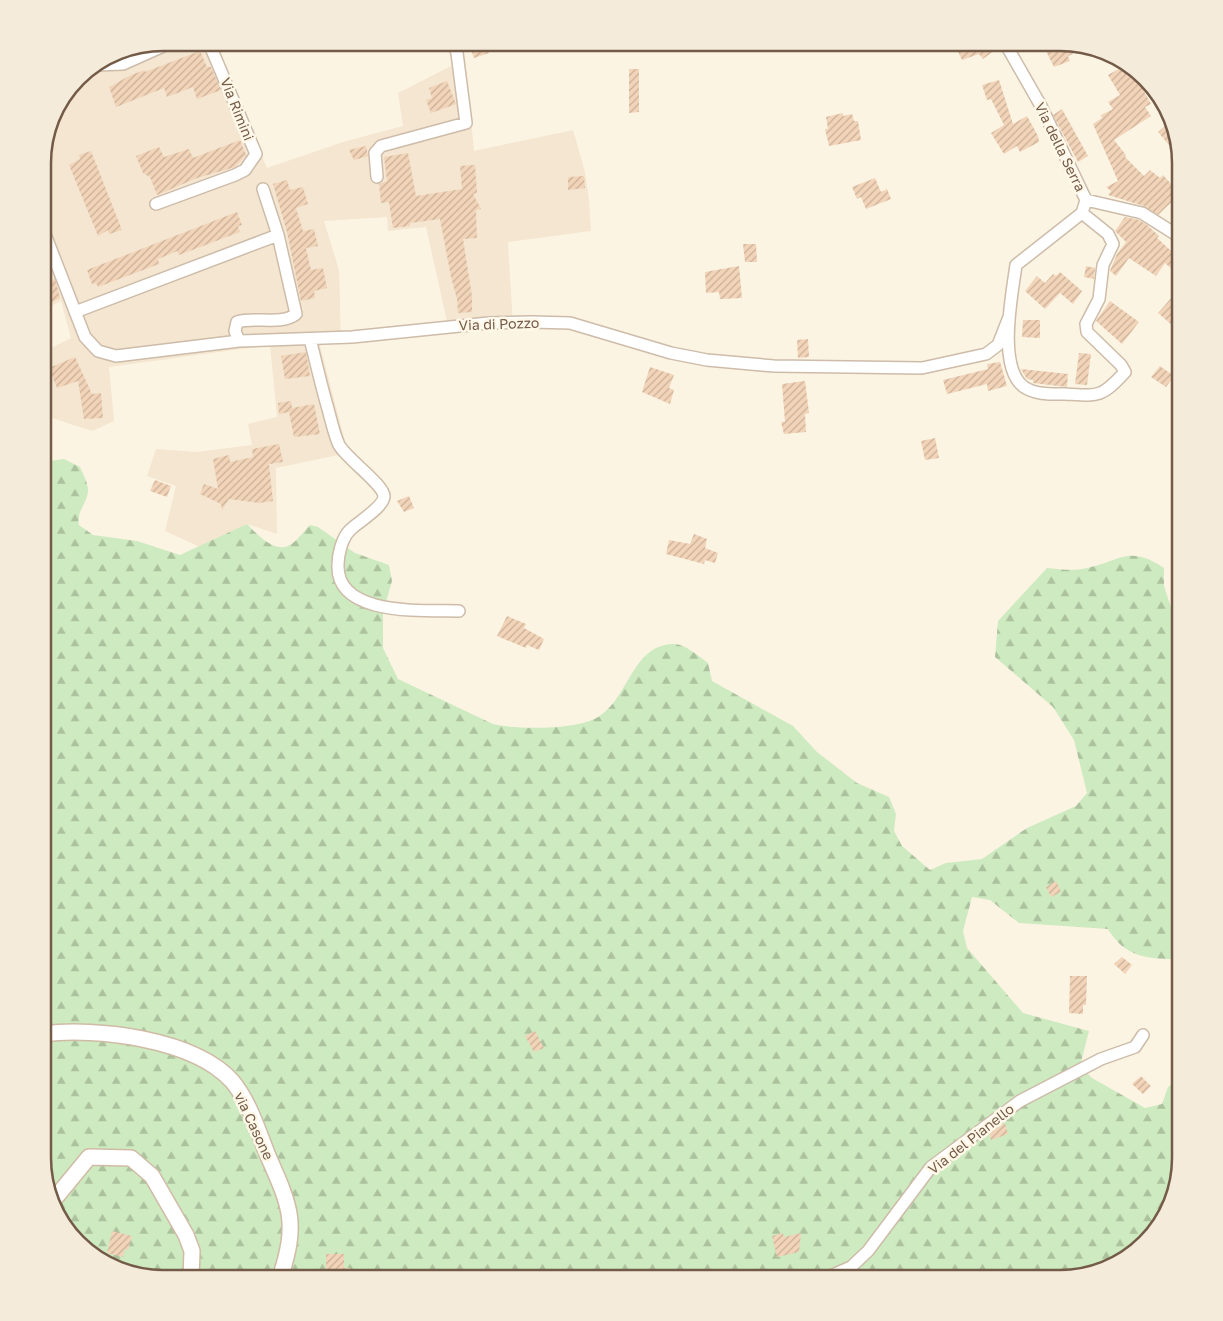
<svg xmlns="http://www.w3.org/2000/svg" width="1223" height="1321" viewBox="0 0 1223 1321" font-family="'Golos Text',sans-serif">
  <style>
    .residential { fill: #f4e6d0 }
    .forest { fill: url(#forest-firs) }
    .building { fill: url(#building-hatch) }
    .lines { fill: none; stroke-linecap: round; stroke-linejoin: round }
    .street-casing { stroke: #cdbca9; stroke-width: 14 }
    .secondary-casing { stroke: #d0bca6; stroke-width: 18 }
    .street { stroke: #fff; stroke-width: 11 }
    .secondary { stroke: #fff; stroke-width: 15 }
    .labels { text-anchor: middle; stroke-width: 5; stroke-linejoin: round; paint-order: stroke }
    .street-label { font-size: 14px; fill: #745b48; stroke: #fff8e8 }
    .rim { fill: none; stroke: #745b48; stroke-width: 2.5 }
  </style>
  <defs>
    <pattern id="forest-firs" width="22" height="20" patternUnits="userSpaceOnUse" patternTransform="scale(1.25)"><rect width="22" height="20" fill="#ceeac0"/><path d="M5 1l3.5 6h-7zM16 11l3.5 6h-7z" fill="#acc19e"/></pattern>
    <pattern id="building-hatch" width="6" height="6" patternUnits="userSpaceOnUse" patternTransform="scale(1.25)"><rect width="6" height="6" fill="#f2d4b9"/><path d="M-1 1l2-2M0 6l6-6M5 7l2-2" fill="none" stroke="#c9af98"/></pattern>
  </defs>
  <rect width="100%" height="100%" fill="#fcf4e2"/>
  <path class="residential" d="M 163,43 L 213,43 L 267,168 L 343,142 L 403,126 L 398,93 L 465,59 L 474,151 L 573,130 L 585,172 L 589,200 L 591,231 L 508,242 L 513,326 L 449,330 L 426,227 L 388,231 L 387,217 L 324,221 L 339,270 L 341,341 L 319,342 L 348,453 L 276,468 L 277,534 L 247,524 L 200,547 L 165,531 L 176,486 L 147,476 L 156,449 L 196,452 L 252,445 L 248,424 L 277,417 L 270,345 L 109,367 L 114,421 L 92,431 L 43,415 L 43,352 L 71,338 L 61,301 L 43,310 L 43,155 L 55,110 L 83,73 L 117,52 Z"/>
  <path class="forest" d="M 64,459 L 80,467 C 83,474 88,483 88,490 C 88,503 76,511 79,525 L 93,535 L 137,541 L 180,555 L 247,524 C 257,534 274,554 290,545 C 297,541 304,531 310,525 L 318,527 L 355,553 L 389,565 L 392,581 L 383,613 L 383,648 L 398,679 L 493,724 C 519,730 576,730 598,717 C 629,699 632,643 675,644 C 686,645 700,657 708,663 L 712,681 L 793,726 L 817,752 L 857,783 L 889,797 L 896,814 L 894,831 L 902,846 L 930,870 L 946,863 L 982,859 L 1027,828 L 1076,806 L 1087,793 L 1074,740 L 1053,707 L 995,657 L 998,621 L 1047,568 C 1058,569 1071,571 1082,569 C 1119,563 1127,543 1164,568 L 1164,586 L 1180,635 L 1180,959 C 1149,959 1125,958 1108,929 L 1019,923 L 990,900 L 972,897 L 963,931 L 967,948 L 1023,1013 L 1089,1031 L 1080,1066 L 1092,1078 L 1145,1108 L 1162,1104 L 1168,1087 L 1180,1078 L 1180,1158 L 1168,1211 L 1133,1253 L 1099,1272 L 1060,1278 L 163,1278 L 110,1266 L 68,1231 L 49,1197 L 43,1158 L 43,462 Z"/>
  <path class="building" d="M 484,43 L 489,53 L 474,58 L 470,47 Z
    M 954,43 L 998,43 L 999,47 L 983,59 L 979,54 L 962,60 Z
    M 1042,43 L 1069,43 L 1073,54 L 1068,56 L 1070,61 L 1054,67 Z
    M 200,51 L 207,67 L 211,67 L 221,90 L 197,99 L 193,87 L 167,97 L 164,88 L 116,107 L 109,87 L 131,75 L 145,70 L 145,72 Z
    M 1126,65 L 1132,70 L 1151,104 L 1145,107 L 1151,116 L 1114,140 L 1126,155 L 1125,157 L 1144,176 L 1150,170 L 1160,178 L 1163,175 L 1180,194 L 1158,215 L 1144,206 L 1108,195 L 1111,191 L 1106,187 L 1118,181 L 1093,124 L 1102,118 L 1101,115 L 1113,109 L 1108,102 L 1120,95 L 1108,75 Z
    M 629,69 L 639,69 L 639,112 L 629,113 Z
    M 999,80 L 1013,124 L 1027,116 L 1038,136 L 1039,142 L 1020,152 L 1017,146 L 1004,154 L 991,133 L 1004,125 L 991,99 L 987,100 L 982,85 Z
    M 447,81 L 456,104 L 431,113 L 426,100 L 432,98 L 429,88 Z
    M 1062,109 L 1088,156 L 1078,162 L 1053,115 Z
    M 843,113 L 843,116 L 852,114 L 854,121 L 858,121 L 861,140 L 829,146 L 825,129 L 828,129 L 826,117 Z
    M 1172,120 L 1174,124 L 1180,158 L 1158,132 Z
    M 240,140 L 246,155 L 235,167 L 197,178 L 157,195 L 150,177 L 143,173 L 136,156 L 159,147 L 164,157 L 189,149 L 193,158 Z
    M 366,146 L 368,156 L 354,160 L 349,150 Z
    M 91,151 L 122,230 L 109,234 L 108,230 L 98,236 L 69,165 L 80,159 L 79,155 Z
    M 408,153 L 416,196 L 462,189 L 460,166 L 475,165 L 477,193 L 473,194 L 481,209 L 476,210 L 477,238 L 463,239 L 472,296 L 472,312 L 458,313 L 457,299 L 451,277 L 440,219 L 410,223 L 410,226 L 393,228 L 389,202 L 381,203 L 379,184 L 387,181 L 384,157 Z
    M 584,176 L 585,188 L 568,190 L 568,177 Z
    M 875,178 L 881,192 L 887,189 L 891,199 L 866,209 L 861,197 L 857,199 L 852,187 Z
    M 287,180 L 290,190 L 303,187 L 308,204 L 296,208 L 303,231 L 314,229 L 318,246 L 306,248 L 311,270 L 323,268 L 327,288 L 314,291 L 315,298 L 301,301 L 287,232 L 273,184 Z
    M 237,212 L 242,225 L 238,226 L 240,232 L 179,255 L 177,251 L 158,259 L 159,264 L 98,287 L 96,283 L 92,284 L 87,270 Z
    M 1125,217 L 1139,220 L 1147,225 L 1159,236 L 1157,238 L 1180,259 L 1180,264 L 1174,271 L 1165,263 L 1156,276 L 1129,258 L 1116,276 L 1110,271 L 1117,254 L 1126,242 L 1115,231 Z
    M 743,244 L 756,244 L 757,262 L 745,262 Z
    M 739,266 L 742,298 L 720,299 L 719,292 L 706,293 L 705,272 Z
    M 1086,266 L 1095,268 L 1094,279 L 1084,277 Z
    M 1060,272 L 1082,291 L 1073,304 L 1060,293 L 1045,309 L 1025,291 L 1037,276 L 1045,283 L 1053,274 L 1056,276 Z
    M 55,279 L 60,298 L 43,307 L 43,282 Z
    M 1173,296 L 1180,303 L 1180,332 L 1158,313 Z
    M 1110,301 L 1139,322 L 1122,344 L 1096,321 Z
    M 1023,320 L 1040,320 L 1040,338 L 1022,337 Z
    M 808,339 L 809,357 L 798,358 L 797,340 Z
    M 306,352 L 310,376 L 285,379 L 281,356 Z
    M 1079,353 L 1091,354 L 1087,385 L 1075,384 Z
    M 75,357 L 92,394 L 101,393 L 103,418 L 84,419 L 78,381 L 57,388 L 49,368 Z
    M 1000,362 L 1007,386 L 988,391 L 987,384 L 947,394 L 943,380 L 988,369 L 987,364 Z
    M 1160,366 L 1174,376 L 1166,387 L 1151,377 Z
    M 650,367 L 674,375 L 669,388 L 674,390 L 670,404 L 642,392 Z
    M 1021,369 L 1068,374 L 1067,387 L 1033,383 L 1033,380 L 1027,379 Z
    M 805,381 L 809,413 L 805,414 L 806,432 L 784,434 L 781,422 L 785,422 L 782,384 Z
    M 291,401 L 292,408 L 314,404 L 320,434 L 294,437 L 289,412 L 279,414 L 278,403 Z
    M 935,438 L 939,458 L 925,460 L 921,441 Z
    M 279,444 L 283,462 L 269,464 L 273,501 L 259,503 L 229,499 L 222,510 L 221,504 L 200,494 L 204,484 L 218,489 L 213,459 L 229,455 L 230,462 L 253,457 L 252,449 Z
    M 155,480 L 171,486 L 167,497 L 150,491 Z
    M 409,496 L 414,508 L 404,512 L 397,501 Z
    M 694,534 L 707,539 L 705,548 L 718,553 L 715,563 L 705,560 L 704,564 L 666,554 L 669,540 L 690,544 Z
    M 507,616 L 526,624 L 524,628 L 544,639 L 539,650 L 527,645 L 526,648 L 497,636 Z
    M 1056,881 L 1061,892 L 1051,897 L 1046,887 Z
    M 1122,957 L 1132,965 L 1125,974 L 1114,964 Z
    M 1070,976 L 1087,976 L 1086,1005 L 1083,1005 L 1083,1014 L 1069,1013 Z
    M 535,1031 L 544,1048 L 534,1052 L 525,1036 Z
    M 1141,1076 L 1151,1086 L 1143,1094 L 1132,1084 Z
    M 1005,1123 L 1008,1134 L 991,1140 L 989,1133 Z
    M 112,1231 L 132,1236 L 128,1250 L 125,1249 L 123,1257 L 107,1253 Z
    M 783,1233 L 784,1237 L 801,1233 L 799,1252 L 777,1257 L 772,1236 Z
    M 326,1254 L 344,1254 L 344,1268 L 350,1268 L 350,1278 L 326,1278 Z"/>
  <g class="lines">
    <g class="street-casing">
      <path id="street" d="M 1005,43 L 1041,106 L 1086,200 L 1082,213 L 1016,265 C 1012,295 997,367 1024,387 C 1036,395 1051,394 1065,394 C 1099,396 1101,398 1125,372 L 1121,365 L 1087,332 L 1086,324 L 1099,299 L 1103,265 L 1113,244 L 1108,234 L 1082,213
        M 97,65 L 123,64 L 170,43
        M 377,177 L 375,153 L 381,146 L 466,123 L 457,53 L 453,43
        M 1086,200 L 1142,213 L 1180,237
        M 156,204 L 235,175 L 245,170 L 256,154 L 209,43
        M 43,229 L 85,337 L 98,351 L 116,356 L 239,341 L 352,337 L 489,323 L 532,322 L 570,323 L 671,353 L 707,360 L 774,366 L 922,368 L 986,354 L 998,345 L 1009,317
        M 75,312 L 278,235
        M 310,339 C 316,362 321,385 328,409 C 331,420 334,434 339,445 C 347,459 383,484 384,496 C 384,507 358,522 350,530 C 342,538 338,554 338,565 C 336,617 424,610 459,611
        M 239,341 L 235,331 L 237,322 C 254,316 281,326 296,314 L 278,235 L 263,189
        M 826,1278 L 851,1267 L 868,1251 L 931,1167 L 1020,1101 L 1101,1059 L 1135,1047 L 1143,1035"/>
    </g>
    <g class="secondary-casing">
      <path id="secondary" d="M 43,1034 C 96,1027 194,1039 232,1081 C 249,1101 258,1131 268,1156 C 291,1208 298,1223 280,1278
        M 52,1202 L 89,1157 L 131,1158 L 152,1176 L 186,1235 L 192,1251 L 191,1278"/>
    </g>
    <use href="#street" class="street"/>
    <use href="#secondary" class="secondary"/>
  </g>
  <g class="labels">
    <g class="street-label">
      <text transform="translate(237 109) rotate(68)" y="5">Via Rimini</text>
      <text transform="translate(1060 147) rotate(64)" y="5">Via della Serra</text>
      <text transform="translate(499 324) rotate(-2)" y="5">Via di Pozzo</text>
      <text transform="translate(254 1126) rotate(65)" y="5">via Casone</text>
      <text transform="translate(971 1139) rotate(-38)" y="5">Via del Pianello</text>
    </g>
  </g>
  <path d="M0 0H1223V1321H0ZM163 51H1060A112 112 0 0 1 1172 163V1158A112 112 0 0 1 1060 1270H163A112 112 0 0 1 51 1158V163A112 112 0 0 1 163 51Z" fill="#f4ebdb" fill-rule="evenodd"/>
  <path class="rim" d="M163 51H1060A112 112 0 0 1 1172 163V1158A112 112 0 0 1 1060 1270H163A112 112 0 0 1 51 1158V163A112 112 0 0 1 163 51Z"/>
</svg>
